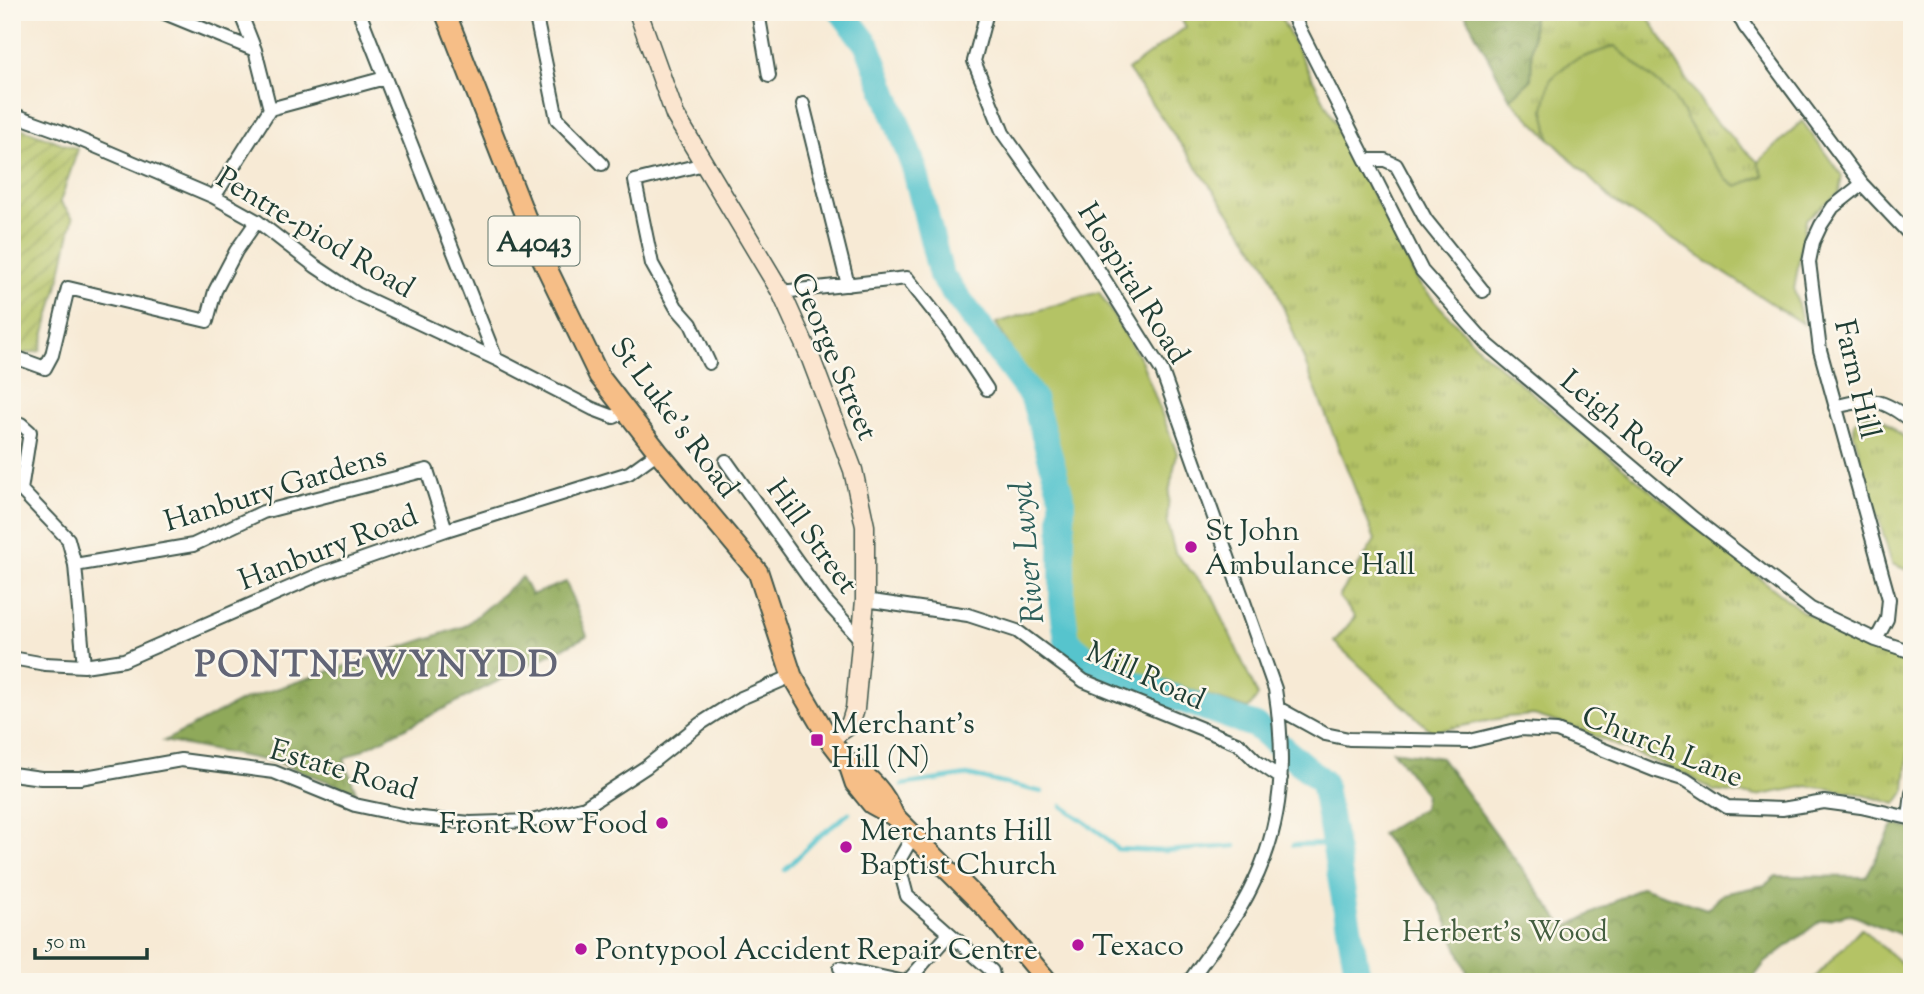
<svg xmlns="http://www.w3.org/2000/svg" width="1924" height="994" viewBox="0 0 1924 994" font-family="'Sorts Mill Goudy',serif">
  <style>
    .grass { fill: url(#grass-tufts); stroke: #6a804c; stroke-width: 2 }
    .forest { fill: url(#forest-crowns); stroke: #577347; stroke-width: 2 }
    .park { fill: #b4c365; stroke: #6a804c; stroke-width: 2 }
    .garden { fill: url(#garden-furrows); stroke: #6a804c; stroke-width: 2 }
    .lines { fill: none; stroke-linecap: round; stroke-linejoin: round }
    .stream { stroke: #57c4cd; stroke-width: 4.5 }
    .river { stroke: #57c4cd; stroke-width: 26 }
    .minor-casing { stroke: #3f574c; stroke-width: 16 }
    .secondary-casing { stroke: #3f574c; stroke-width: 21 }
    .primary-casing { stroke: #3f574c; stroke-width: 23 }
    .minor { stroke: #fff; stroke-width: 12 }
    .secondary { stroke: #fbe5cf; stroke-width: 18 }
    .primary { stroke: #f6be87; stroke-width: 19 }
    .poi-dot { fill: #b5179e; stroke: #fbf7ec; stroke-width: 2.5 }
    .labels { text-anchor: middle; stroke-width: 5; stroke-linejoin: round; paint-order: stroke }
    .shield { fill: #fbf7ec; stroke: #61756b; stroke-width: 2 }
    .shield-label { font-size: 28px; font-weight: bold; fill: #1f3d34 }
    .street-label { font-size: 30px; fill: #1f3d34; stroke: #fbf7ec }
    .poi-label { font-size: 30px; fill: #1f3d34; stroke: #fbf7ec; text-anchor: start }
    .park-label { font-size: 30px; fill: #445e40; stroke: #fbf7ec }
    .water-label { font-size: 32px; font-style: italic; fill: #2d5f5a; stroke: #fbf7ec }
    .district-label { font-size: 37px; font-weight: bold; letter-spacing: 2px; fill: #626576; stroke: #fbf7ec }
  </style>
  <defs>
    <pattern id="grass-tufts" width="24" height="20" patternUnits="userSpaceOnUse" patternTransform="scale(1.75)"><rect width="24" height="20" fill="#b4c365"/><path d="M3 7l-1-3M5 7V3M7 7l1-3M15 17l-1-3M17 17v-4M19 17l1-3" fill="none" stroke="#92a054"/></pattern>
    <pattern id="forest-crowns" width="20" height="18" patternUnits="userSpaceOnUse" patternTransform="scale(1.75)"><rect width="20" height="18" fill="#8fa95a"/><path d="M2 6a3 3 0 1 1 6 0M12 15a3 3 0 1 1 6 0" fill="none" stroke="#748b4b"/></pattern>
    <pattern id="garden-furrows" width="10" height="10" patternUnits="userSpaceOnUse" patternTransform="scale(1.75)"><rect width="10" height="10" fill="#b4c365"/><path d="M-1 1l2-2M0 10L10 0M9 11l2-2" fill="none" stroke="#92a054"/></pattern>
  </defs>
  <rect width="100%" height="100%" fill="#fbf7ec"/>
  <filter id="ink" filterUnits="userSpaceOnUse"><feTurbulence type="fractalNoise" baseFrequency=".0143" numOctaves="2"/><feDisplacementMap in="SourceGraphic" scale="14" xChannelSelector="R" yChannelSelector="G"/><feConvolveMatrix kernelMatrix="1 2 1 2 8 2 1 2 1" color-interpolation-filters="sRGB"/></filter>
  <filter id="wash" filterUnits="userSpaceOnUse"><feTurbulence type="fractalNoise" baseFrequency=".00686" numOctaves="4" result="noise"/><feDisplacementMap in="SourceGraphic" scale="28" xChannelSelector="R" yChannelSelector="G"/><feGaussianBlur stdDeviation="1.57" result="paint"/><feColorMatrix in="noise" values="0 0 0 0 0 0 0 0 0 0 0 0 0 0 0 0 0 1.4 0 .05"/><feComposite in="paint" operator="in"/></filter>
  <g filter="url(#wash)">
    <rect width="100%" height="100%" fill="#f7ead5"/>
    <path class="grass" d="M 1177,12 L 1278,12 L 1420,285 L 1481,351 L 1689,522 L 1803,612 L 1865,644 L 1900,657 L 1910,669 L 1912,677 L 1912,707 L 1905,791 L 1896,804 L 1852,792 L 1808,786 L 1756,796 L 1714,791 L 1687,775 L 1573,727 L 1534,715 L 1507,717 L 1432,732 L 1334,642 L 1355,617 L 1339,597 L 1375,540 L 1267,266 L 1128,70 L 1186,27 Z
      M 1533,12 L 1645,12 L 1710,116 L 1758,162 L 1764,175 L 1737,186 L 1728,181 L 1708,156 L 1544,109 L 1550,139 L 1510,99 L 1531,80 Z
      M 1867,414 L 1883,420 L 1912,444 L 1912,572 L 1892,564 L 1854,435 L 1854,423 Z"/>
    <path class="forest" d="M 1464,12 L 1533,12 L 1531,80 L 1510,99 Z
      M 522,577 L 531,595 L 566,582 L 587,636 L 344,759 L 356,792 L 279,763 L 164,741 L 243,700 L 465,626 Z
      M 1393,751 L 1441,758 L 1565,928 L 1642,887 L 1707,909 L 1723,894 L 1765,885 L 1776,876 L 1866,877 L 1894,824 L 1912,829 L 1912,939 L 1849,914 L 1820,921 L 1765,963 L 1750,982 L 1471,982 L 1440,905 L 1381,834 L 1423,808 L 1425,794 Z"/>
    <path class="park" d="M 1615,46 L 1673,96 L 1708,156 L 1728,181 L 1737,186 L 1764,176 L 1758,162 L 1802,121 L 1842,176 L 1839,193 L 1806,219 L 1794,290 L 1803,324 L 1612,200 L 1550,139 L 1544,109 L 1550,80 L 1570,62 Z
      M 1099,292 L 1141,360 L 1177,453 L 1169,493 L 1167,523 L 1175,553 L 1212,595 L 1258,696 L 1248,709 L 1093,657 L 1075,636 L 1066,573 L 1070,506 L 1051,417 L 996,323 Z
      M 1861,928 L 1912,973 L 1912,982 L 1811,982 Z"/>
    <path class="garden" d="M 12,125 L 78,149 L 60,202 L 73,218 L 60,277 L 40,351 L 22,354 L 12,351 Z"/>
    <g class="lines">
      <path class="stream" d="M 902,785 L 967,775 L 1042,792
        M 1062,806 L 1103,835 L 1117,849 L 1165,851 L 1235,846
        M 1293,845 L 1334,844
        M 785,870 L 818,837 L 849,813"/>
      <path class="river" d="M 842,12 L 868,46 L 915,170 L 941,275 L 1033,398 L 1062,498 L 1062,601 L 1067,641 L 1105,673 L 1256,726 L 1323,782 L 1359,982"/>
    </g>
  </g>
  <g filter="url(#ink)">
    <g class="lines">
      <g class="minor-casing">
        <path id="minor" d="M 162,12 L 255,50
          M 240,12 L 255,50 L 270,109
          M 359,12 L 496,359
          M 535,12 L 557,119 L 602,164
          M 758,12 L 769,76
          M 987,12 L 974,61 L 1003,133 L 1087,252 L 1162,371 L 1275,689 C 1286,758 1284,824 1251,888 C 1235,921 1210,951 1189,982
          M 1291,12 L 1422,271 L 1487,344 L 1693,518 L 1811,609 L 1876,640 L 1912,652
          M 1737,12 L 1745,27 L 1862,184 L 1912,237
          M 803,104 L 848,285
          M 270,109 L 385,78
          M 12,114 L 62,132 L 214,197 L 257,221 L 315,266 L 357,294 L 496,359 L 593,409 L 614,417 L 627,411
          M 1366,160 L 1385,160 L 1396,165 L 1426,220 L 1483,291
          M 704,164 L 635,181 L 652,264 L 676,307 L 691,324 L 709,363
          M 1862,184 L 1833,207 L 1821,225 L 1813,242 L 1809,262 L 1820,350 L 1889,599 L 1887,619 L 1876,640
          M 214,197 L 270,109
          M 781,292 L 907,278 L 946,327 L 987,389
          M 12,356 L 45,368 L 52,355 L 68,288 L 207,321 L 215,291 L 236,251 L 257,221
          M 1835,407 C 1871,397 1883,398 1912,422
          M 12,423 L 21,424 L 30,432 L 21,490 L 68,539 L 75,565 L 84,666
          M 726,461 L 824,599 L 860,639
          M 75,565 L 193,545 L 263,512 L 427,470 L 446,530
          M 865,600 L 968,615 L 1017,631 L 1084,681 L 1239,744 L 1256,761 L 1281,778
          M 12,658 L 45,664 L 84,666 L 124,660 L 323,573 L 446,530 L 629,473 L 658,452
          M 1278,708 L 1325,734 L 1349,739 L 1470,741 L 1520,729 L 1557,731 L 1654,770 L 1686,780 L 1727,807 L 1782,809 L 1824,802 L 1861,807 L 1909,818 L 1912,793
          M 12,774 L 41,778 L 80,778 L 181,760 L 274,772 L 355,805 L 412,817 L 470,823 L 532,821 L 585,807 L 646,767 L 700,724 L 739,699 L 792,676
          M 913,836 L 898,862 L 907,896 L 992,971 L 994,982
          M 840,968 L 905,982
          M 907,982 L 949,934"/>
      </g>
      <g class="secondary-casing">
        <path id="secondary" d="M 638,12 L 675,115 L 781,292 L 811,359 L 853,470 L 865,526 L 865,600 L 855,709 L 850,725 L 829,739"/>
      </g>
      <g class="primary-casing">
        <path id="primary" d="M 445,12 L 540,254 L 599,376 L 658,452 L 758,572 L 792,676 L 829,739 L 849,765 L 855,783 L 872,804 L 894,816 L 986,908 L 1048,982
          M 849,765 C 871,778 884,792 894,816"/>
      </g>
      <use href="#minor" class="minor"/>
      <use href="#secondary" class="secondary"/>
      <use href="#primary" class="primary"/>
    </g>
  </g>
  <g class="poi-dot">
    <circle cx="1191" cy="547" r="7"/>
    <rect x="810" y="733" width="14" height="14" rx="3.5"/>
    <circle cx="662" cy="823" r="7"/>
    <circle cx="846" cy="847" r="7"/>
    <circle cx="1078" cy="945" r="7"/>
    <circle cx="581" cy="949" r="7"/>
  </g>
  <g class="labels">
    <rect class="shield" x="488.5" y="216.5" width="91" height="49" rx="5"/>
    <g class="shield-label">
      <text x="534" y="251">A4043</text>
    </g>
    <g class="street-label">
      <text transform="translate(316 232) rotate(31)" y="10">Pentre-piod Road</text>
      <text transform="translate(1134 283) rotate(58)" y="10">Hospital Road</text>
      <text transform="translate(835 356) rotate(67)" y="10">George Street</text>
      <text transform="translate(1858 379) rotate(77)" y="10">Farm Hill</text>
      <text transform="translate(675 417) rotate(53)" y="10">St Luke's Road</text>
      <text transform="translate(1621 423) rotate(40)" y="10">Leigh Road</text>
      <text transform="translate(275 488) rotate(-17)" y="10">Hanbury Gardens</text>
      <text transform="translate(813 536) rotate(54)" y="10">Hill Street</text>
      <text transform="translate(328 547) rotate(-21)" y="10">Hanbury Road</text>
      <text transform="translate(1146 675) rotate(24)" y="10">Mill Road</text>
      <text transform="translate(1663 746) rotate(22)" y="10">Church Lane</text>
      <text transform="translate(344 769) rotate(16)" y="10">Estate Road</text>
    </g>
    <g class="poi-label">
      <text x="1205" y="540">St John<tspan x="1205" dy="34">Ambulance Hall</tspan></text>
      <text x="831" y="733">Merchant's<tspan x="831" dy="34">Hill (N)</tspan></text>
      <text x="648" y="833" text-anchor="end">Front Row Food</text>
      <text x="860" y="840">Merchants Hill<tspan x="860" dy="34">Baptist Church</tspan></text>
      <text x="1092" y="955">Texaco</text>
      <text x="595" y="959">Pontypool Accident Repair Centre</text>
    </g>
    <g class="park-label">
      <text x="1505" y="941">Herbert's Wood</text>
    </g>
    <g class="water-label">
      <text transform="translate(1026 553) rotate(-95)" y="11">River Lwyd</text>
    </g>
    <g class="district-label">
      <text x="377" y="676">PONTNEWYNYDD</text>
    </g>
  </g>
  <rect width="1924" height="994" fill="none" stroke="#fbf7ec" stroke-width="42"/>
  <path d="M35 948v10h112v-10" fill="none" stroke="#1f3d34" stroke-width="3.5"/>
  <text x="46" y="948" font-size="21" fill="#1f3d34" stroke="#fbf7ec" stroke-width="5" paint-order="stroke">50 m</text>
</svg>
